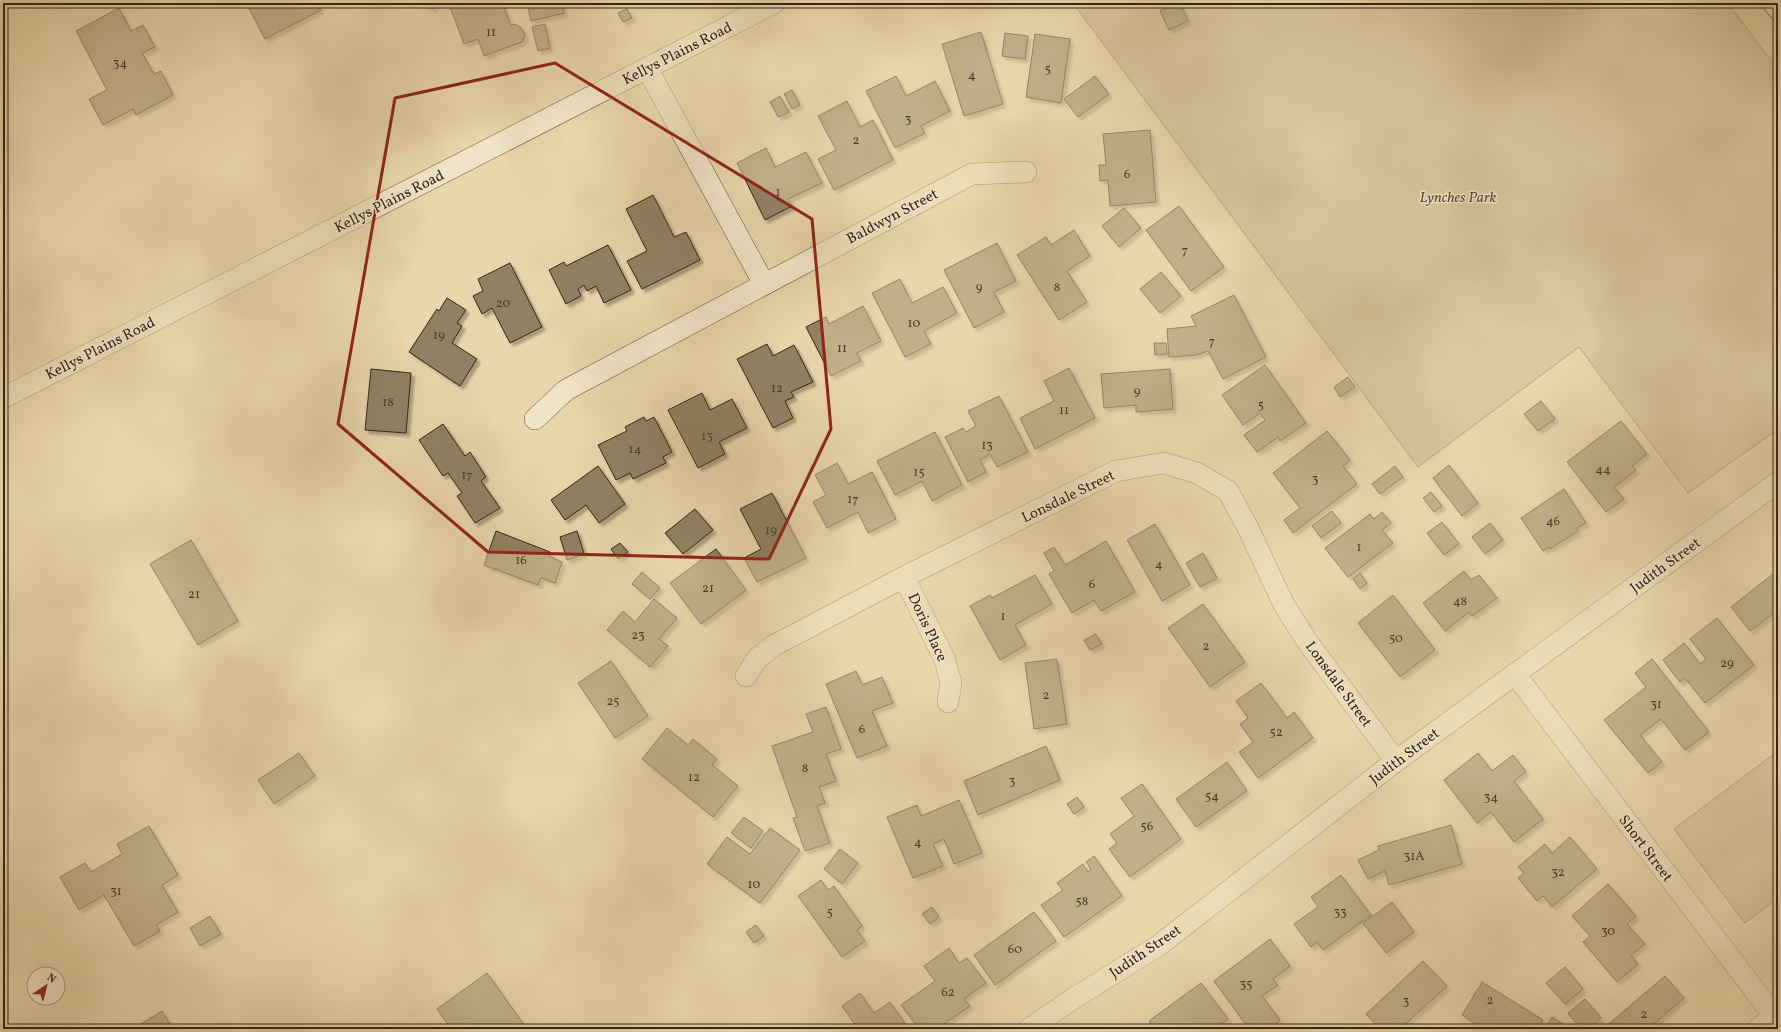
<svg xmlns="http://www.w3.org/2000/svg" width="1781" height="1032" viewBox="0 0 1781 1032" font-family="Vollkorn,serif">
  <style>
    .green { fill: #c9b791; stroke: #7c6e55 }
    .building { fill: #908164; stroke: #302519; filter: url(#shadow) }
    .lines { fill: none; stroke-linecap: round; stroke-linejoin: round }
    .street-casing { stroke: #5e513d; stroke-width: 22 }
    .secondary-casing { stroke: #302519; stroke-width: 24 }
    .street { stroke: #f0e4c7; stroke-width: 21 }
    .secondary { stroke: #f0e4c7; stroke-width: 22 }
    .marked { fill: none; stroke: #8f2418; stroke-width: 3; stroke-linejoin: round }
    .labels { text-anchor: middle; stroke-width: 3; stroke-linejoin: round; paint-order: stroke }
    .number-label { font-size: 13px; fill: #483c2c }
    .street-label { font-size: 15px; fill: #302519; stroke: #f0e4c7 }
    .park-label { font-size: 15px; font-style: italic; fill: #564a37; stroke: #f0e4c7 }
  </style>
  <defs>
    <filter id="shadow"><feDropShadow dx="3.5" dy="3.5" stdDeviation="1" flood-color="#0004"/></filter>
  </defs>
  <rect width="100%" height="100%" fill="#e8d5a9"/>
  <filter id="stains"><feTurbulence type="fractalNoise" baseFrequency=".005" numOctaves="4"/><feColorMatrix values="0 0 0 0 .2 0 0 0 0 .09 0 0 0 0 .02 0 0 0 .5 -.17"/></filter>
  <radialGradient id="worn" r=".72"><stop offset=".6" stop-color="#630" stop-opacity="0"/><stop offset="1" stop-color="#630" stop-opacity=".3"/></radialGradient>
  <path class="green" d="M 1073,3 L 1728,3 L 1778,70 L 1778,429 L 1688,493 L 1579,347 L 1418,467 Z
    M 1778,751 L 1778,898 L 1745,923 L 1674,829 Z"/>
  <path class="building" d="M 246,3 L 317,3 L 321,10 L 265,39 Z
    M 419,3 L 436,3 L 433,9 Z
    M 453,3 L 502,3 L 511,25 L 514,24 L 521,27 L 525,35 L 522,42 L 484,56 L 478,39 L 464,44 L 449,4 Z
    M 527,3 L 562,3 L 564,13 L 531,21 Z
    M 1177,3 L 1180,3 L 1188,21 L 1169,30 L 1160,11 Z
    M 119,8 L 131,31 L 143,25 L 155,47 L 142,53 L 154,74 L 161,71 L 173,95 L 136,115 L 133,109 L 103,125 L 89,99 L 107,90 L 76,31 Z
    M 627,9 L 632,18 L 623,22 L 618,13 Z
    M 545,24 L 550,48 L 538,51 L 532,27 Z
    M 981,32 L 1003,104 L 964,116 L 942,44 Z
    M 1005,33 L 1028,36 L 1025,59 L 1002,56 Z
    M 1035,34 L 1070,39 L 1061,103 L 1026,97 Z
    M 896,76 L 906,96 L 935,81 L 950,111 L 921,126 L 925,133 L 895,148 L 866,91 Z
    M 1095,76 L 1109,94 L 1078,117 L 1064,99 Z
    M 792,90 L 800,105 L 792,109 L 784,94 Z
    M 780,96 L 789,112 L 778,117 L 770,102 Z
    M 847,101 L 860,127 L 873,120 L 893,160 L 834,190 L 818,159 L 836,150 L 818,116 Z
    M 1150,130 L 1156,202 L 1110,206 L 1108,180 L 1100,181 L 1099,165 L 1106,165 L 1103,134 Z
    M 766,148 L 775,167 L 806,152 L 822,183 L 788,199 L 792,206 L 765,220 L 737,163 Z
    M 653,195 L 674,237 L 686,232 L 700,260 L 642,289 L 627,261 L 647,251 L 626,209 Z
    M 1179,206 L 1224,267 L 1191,291 L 1146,230 Z
    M 1124,208 L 1141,228 L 1119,247 L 1102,226 Z
    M 1074,230 L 1090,256 L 1067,271 L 1087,302 L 1059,320 L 1017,255 L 1046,237 L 1051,245 Z
    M 997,243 L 1016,281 L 994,292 L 1004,312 L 974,328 L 944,270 Z
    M 608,245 L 631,290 L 604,303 L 596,286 L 587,291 L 584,285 L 578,289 L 581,296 L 566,304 L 549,270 L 564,262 L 566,266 Z
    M 510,263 L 542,327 L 510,343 L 492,308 L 482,314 L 473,296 L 483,291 L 478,279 Z
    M 1161,272 L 1181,296 L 1160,313 L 1140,289 Z
    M 900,279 L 912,303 L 943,287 L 957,313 L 924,331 L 931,344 L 905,357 L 872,293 Z
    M 1234,295 L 1266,357 L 1223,379 L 1208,351 L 1196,355 L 1169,357 L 1167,329 L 1196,326 L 1191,316 Z
    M 447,298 L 466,310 L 457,323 L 462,326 L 452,343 L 477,359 L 460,386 L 409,352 L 437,309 L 439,311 Z
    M 863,306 L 881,341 L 857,353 L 861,361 L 831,376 L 806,327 L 826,317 L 829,324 Z
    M 1154,343 L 1166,343 L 1167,354 L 1155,355 Z
    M 767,344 L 773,356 L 794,345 L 813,382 L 791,392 L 794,397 L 785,401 L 793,418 L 773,428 L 737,359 Z
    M 1265,365 L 1306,423 L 1280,441 L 1278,437 L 1257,452 L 1244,435 L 1265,420 L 1260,413 L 1243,425 L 1222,395 Z
    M 1069,368 L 1095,418 L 1035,449 L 1020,418 L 1054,401 L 1044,381 Z
    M 371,369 L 411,373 L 406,433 L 365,430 Z
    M 1170,369 L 1173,409 L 1136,412 L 1136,405 L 1104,408 L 1101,374 Z
    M 1348,377 L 1355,387 L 1340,397 L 1334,387 Z
    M 702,393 L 710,410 L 732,399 L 747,428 L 719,442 L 725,454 L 698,468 L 668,410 Z
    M 999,396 L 1028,452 L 997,467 L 990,454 L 980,460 L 986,472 L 968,482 L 945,437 L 963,428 L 966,432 L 976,426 L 968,411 Z
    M 1541,401 L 1555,419 L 1538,431 L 1524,414 Z
    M 644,417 L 646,421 L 654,417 L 672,452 L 663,457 L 666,463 L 633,479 L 630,473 L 616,480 L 598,445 L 627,431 L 625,427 Z
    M 1621,421 L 1647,454 L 1632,466 L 1636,470 L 1614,487 L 1624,499 L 1606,512 L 1567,462 Z
    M 443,424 L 465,456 L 470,452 L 486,477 L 481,481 L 500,508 L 475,523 L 457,496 L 462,493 L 448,473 L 443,476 L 419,440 Z
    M 1327,431 L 1350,460 L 1343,466 L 1357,484 L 1293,533 L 1284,520 L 1300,508 L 1273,473 Z
    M 935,432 L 962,485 L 932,501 L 922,481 L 895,495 L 877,461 Z
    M 837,463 L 848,484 L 872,472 L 896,519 L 868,533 L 858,512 L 827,528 L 813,502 L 826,495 L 815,475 Z
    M 1449,465 L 1478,503 L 1462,516 L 1433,478 Z
    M 598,466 L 625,504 L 599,523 L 586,505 L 565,520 L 551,500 Z
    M 1395,466 L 1403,477 L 1380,494 L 1372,484 Z
    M 1564,489 L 1586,523 L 1577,528 L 1578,531 L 1550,549 L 1549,547 L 1543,551 L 1521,518 Z
    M 1431,492 L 1442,506 L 1434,512 L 1423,498 Z
    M 772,493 L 806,558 L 757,582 L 744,558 L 761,549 L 740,509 Z
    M 695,509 L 713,530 L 683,554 L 665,533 Z
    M 1332,511 L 1341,523 L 1321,538 L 1312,526 Z
    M 1382,512 L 1391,523 L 1382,530 L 1393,543 L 1348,577 L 1325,548 L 1370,514 L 1374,519 Z
    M 1442,522 L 1459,544 L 1444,555 L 1427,533 Z
    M 1490,523 L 1503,540 L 1485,554 L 1472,537 Z
    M 1155,524 L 1190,585 L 1162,601 L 1127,540 Z
    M 496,531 L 550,552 L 549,556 L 562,562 L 555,583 L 541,578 L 538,585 L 484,565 Z
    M 577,531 L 584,554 L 567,560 L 560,537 Z
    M 191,540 L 238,621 L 198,645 L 150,564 Z
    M 1106,541 L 1135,592 L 1101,611 L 1094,600 L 1072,613 L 1049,574 L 1054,571 L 1044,553 L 1054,547 L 1065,565 Z
    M 620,543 L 628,552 L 618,559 L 611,549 Z
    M 716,549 L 746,590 L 701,624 L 670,583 Z
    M 1203,553 L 1217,578 L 1200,587 L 1186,563 Z
    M 1778,570 L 1778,610 L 1750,631 L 1731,607 Z
    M 1464,571 L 1471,580 L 1479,575 L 1497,598 L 1472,616 L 1469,612 L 1445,631 L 1423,603 Z
    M 642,572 L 660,588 L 650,599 L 632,584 Z
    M 1360,573 L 1367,583 L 1360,589 L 1353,579 Z
    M 1035,575 L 1052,604 L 1015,625 L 1026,645 L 1000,660 L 970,606 L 990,595 L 992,598 Z
    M 1393,595 L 1435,650 L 1400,677 L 1358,623 Z
    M 654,599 L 677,618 L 659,639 L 668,646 L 650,667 L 607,630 L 623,611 L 635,622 Z
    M 1203,604 L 1245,662 L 1210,687 L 1168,628 Z
    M 1717,618 L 1754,665 L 1705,703 L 1685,678 L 1680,682 L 1663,660 L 1684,643 L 1700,664 L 1706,659 L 1690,639 Z
    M 1096,634 L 1102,644 L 1090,650 L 1084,640 Z
    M 1057,659 L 1067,724 L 1034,729 L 1025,663 Z
    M 1652,659 L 1709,732 L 1685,750 L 1661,719 L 1640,735 L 1662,762 L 1648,773 L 1604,720 L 1646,687 L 1635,673 Z
    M 611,661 L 648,716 L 615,738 L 578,683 Z
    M 856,671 L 862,685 L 882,677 L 893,703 L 872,711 L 887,746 L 857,758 L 826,684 Z
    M 1261,683 L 1287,718 L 1294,712 L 1313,738 L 1258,778 L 1239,752 L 1253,742 L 1240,724 L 1248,718 L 1236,701 Z
    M 826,707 L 841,749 L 826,754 L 836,781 L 819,787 L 825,803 L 817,806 L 830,843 L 805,851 L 793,818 L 797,817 L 772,746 L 813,732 L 806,714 Z
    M 667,728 L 688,745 L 693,739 L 717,759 L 712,765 L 738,786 L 713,817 L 642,759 Z
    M 1046,746 L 1060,780 L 978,815 L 964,781 Z
    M 299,753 L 315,776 L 274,804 L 258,780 Z
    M 1478,753 L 1492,771 L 1513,755 L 1526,772 L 1514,781 L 1543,819 L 1514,842 L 1491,812 L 1477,823 L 1444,780 Z
    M 1227,762 L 1247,791 L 1196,827 L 1176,799 Z
    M 1142,784 L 1181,839 L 1130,877 L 1109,849 L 1117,843 L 1110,834 L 1134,816 L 1121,798 Z
    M 1077,797 L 1084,807 L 1074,814 L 1067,804 Z
    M 959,800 L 982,853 L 954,864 L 944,839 L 933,844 L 943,866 L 913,878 L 887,817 L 917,805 L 921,816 Z
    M 744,817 L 763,831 L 751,848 L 731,833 Z
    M 1451,825 L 1462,864 L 1389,885 L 1385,871 L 1368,879 L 1358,860 L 1379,850 L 1378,846 Z
    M 149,826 L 178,875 L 162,885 L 178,912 L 156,925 L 160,931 L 134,946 L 104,895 L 79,910 L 60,877 L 85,863 L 91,872 L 122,854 L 117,844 Z
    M 770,828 L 800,850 L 760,903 L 707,864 L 727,837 L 750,854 Z
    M 1570,837 L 1597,869 L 1552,907 L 1543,896 L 1537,901 L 1518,878 L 1524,873 L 1518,867 L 1545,844 L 1552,853 Z
    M 840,849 L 858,863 L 842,884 L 824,869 Z
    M 1094,856 L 1122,896 L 1064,937 L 1041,905 L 1063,890 L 1057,883 L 1083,864 L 1088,872 L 1091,869 L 1086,862 Z
    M 1341,875 L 1371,915 L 1323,950 L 1317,942 L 1311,947 L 1294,924 L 1318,907 L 1311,897 Z
    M 821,880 L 828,890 L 834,886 L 862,926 L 857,930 L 865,941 L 842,957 L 798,896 Z
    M 1608,884 L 1636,916 L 1627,924 L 1645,944 L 1631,955 L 1638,964 L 1617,982 L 1583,942 L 1590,936 L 1572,916 Z
    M 1392,902 L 1414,932 L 1386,953 L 1363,923 Z
    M 932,907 L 939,917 L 930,924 L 922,914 Z
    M 1034,912 L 1056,941 L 995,985 L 974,955 Z
    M 210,916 L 221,934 L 200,946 L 190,928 Z
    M 756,925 L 764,936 L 754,943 L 746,932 Z
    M 1270,939 L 1290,966 L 1273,979 L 1278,985 L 1262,996 L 1280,1020 L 1269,1029 L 1249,1029 L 1214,981 Z
    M 949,948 L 959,963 L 967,958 L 986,983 L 964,999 L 970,1006 L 937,1029 L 919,1029 L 901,1005 L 935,981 L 924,966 Z
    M 1423,961 L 1447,986 L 1400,1029 L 1380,1029 L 1366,1014 Z
    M 1565,967 L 1583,989 L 1565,1004 L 1546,983 Z
    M 487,973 L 527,1029 L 451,1029 L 437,1009 Z
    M 1665,976 L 1684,998 L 1648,1029 L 1606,1029 L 1605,1027 Z
    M 1482,982 L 1543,1020 L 1537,1029 L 1499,1029 L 1491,1024 L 1488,1029 L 1484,1029 L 1462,1015 Z
    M 1201,983 L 1228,1019 L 1215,1029 L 1155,1029 L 1149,1021 Z
    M 860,993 L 874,1013 L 890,1002 L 909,1029 L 852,1029 L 856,1026 L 842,1006 Z
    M 1585,999 L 1601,1018 L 1589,1029 L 1581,1029 L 1568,1013 Z
    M 162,1011 L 173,1029 L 141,1029 L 139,1025 Z
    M 1552,1017 L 1571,1029 L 1545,1029 Z"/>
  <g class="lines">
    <g class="street-casing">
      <path id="street" d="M 647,68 L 764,284
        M 3,398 L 774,3
        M 535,419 L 566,390 L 972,174 L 1026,172
        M 904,577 L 945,660 L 951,683 L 948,702
        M 1515,674 L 1778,1021
        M 746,676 L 757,659 L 773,646 L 904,577 L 1116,471 L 1164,463 L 1197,473 L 1228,491 L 1248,528 L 1284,605 L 1309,644 L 1396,761
        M 1029,1029 L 1074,998 L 1158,946 L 1396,761 L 1778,482
        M 1758,1029 L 1774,1016"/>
    </g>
    <g class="secondary-casing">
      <path id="secondary" d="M 1774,3 L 1778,8"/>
    </g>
    <use href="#street" class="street"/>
    <use href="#secondary" class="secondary"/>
  </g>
  <path d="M0 0H1781V1032H0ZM 555,63 L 812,219 L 831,429 L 769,559 L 488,552 L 338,424 L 395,98 Z" fill="#e8d5a9" fill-opacity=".55" fill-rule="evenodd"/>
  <path class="marked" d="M 555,63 L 812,219 L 831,429 L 769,559 L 488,552 L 338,424 L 395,98 Z"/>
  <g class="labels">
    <g class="number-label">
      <text x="491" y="36">11</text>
      <text x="120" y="67">34</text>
      <text x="1048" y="73">5</text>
      <text x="972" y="79">4</text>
      <text x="908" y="123">3</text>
      <text x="856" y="144">2</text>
      <text x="1127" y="178">6</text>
      <text x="778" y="196">1</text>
      <text x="1185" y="254">7</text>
      <text x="979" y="291">9</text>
      <text x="1057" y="291">8</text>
      <text x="503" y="307">20</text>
      <text x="914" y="327">10</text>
      <text x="439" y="339">19</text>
      <text x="1212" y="345">7</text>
      <text x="842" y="352">11</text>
      <text x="777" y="392">12</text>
      <text x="1137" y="395">9</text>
      <text x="388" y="406">18</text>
      <text x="1261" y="409">5</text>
      <text x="1064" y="414">11</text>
      <text x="707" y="440">13</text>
      <text x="987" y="449">13</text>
      <text x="635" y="453">14</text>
      <text x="1603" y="473">44</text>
      <text x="919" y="476">15</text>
      <text x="467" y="479">17</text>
      <text x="1315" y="483">3</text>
      <text x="853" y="503">17</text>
      <text x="1553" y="525">46</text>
      <text x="771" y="534">19</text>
      <text x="1359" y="551">1</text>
      <text x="521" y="564">16</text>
      <text x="1159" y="568">4</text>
      <text x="1092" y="588">6</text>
      <text x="708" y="592">21</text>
      <text x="194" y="598">21</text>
      <text x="1460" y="605">48</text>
      <text x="1003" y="620">1</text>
      <text x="638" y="639">23</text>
      <text x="1396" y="642">50</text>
      <text x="1206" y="650">2</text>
      <text x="1727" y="667">29</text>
      <text x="1046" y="699">2</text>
      <text x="613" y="705">25</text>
      <text x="1656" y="708">31</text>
      <text x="862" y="733">6</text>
      <text x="1276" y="736">52</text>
      <text x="805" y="772">8</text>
      <text x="694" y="781">12</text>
      <text x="1012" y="785">3</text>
      <text x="1212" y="800">54</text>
      <text x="1491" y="801">34</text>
      <text x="1147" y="830">56</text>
      <text x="918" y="846">4</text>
      <text x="1414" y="860">31A</text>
      <text x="1558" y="876">32</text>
      <text x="754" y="888">10</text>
      <text x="116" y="895">31</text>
      <text x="1082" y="905">58</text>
      <text x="830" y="916">5</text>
      <text x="1340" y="916">33</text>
      <text x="1608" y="935">30</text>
      <text x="1015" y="953">60</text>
      <text x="1246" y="988">35</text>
      <text x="948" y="996">62</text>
      <text x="1490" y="1004">2</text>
      <text x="1406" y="1005">3</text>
      <text x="1644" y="1018">2</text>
    </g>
    <g class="street-label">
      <text transform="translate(677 53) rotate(-27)" y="5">Kellys Plains Road</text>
      <text transform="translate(389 201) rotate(-27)" y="5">Kellys Plains Road</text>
      <text transform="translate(892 216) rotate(-28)" y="5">Baldwyn Street</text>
      <text transform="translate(100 348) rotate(-27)" y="5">Kellys Plains Road</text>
      <text transform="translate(1068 496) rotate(-26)" y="5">Lonsdale Street</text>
      <text transform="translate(1665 565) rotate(-36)" y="5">Judith Street</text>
      <text transform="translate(928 627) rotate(65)" y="5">Doris Place</text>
      <text transform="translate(1339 684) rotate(54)" y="5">Lonsdale Street</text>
      <text transform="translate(1404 756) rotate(-37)" y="5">Judith Street</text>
      <text transform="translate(1646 848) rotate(53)" y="5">Short Street</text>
      <text transform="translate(1145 951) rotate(-34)" y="5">Judith Street</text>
    </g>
    <g class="park-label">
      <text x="1458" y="202">Lynches Park</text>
    </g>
  </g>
  <rect width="1781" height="1032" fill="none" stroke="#e8d5a9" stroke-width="16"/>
  <rect x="4" y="4" width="1773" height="1024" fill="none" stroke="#302519" stroke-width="2"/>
  <rect x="8" y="8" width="1765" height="1016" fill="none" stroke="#302519"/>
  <g transform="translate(46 986) rotate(35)"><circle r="19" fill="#f0e4c7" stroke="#a39881"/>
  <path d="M0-3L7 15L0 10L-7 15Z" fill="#8f2418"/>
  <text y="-6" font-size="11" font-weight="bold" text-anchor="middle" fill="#302519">N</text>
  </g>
  <rect width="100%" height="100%" filter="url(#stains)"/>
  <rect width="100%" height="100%" fill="url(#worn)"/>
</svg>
